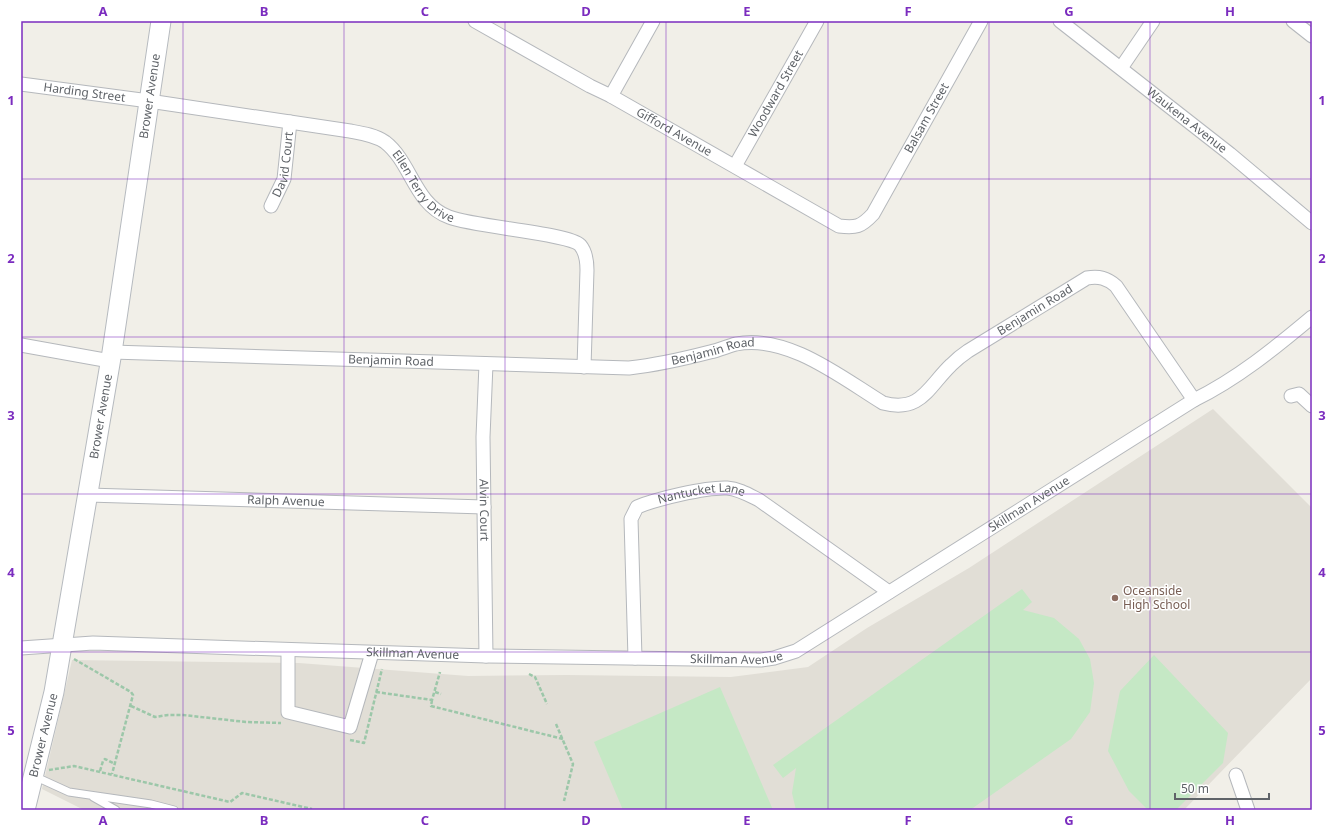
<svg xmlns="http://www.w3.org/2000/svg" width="1333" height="831" viewBox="0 0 1333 831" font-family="'Noto Sans',sans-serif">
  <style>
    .education { fill: #e1ded6 }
    .green { fill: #c5e8c5 }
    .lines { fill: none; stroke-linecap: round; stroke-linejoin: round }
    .service-casing { stroke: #b5b8bc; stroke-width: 9 }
    .minor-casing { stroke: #b5b8bc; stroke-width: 15 }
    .secondary-casing { stroke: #b6babf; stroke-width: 21 }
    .path { stroke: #9cc7a9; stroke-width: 2.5; stroke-dasharray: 4 2; stroke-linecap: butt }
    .service { stroke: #fff; stroke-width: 7 }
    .minor { stroke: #fff; stroke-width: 13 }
    .secondary { stroke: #fff; stroke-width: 19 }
    .grid { fill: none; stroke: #7b2cbf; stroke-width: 1; stroke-opacity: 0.55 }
    .education-dot { fill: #8d6e63; stroke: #fff; stroke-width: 1.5 }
    .labels { text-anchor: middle; stroke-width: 3; stroke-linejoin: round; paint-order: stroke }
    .street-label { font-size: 12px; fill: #5f6368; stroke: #fff }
    .education-label { font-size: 12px; fill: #785e54; stroke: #fff; text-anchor: start }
    .neatline { fill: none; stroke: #7b2cbf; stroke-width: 1.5 }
    .grid-label { font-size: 13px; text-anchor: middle; font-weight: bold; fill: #7b2cbf }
  </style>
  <rect width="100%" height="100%" fill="#f1efe8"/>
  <path class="education" d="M 1213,409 L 1312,508 L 1312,678 L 1184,810 L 84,810 L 42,789 L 72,660 L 299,663 L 468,676 L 567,675 L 731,677 L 808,667 L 867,628 L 969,568 Z"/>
  <path class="green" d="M 1022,589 L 1032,602 L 1023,610 L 1054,618 L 1079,639 L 1090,659 L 1094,683 L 1090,712 L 1071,739 L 970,810 L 796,810 L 792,793 L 796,768 L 783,778 L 773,765 Z
    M 1154,655 L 1228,733 L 1223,763 L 1176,810 L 1148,810 L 1129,791 L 1108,751 L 1120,691 Z
    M 720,687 L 773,810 L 623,810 L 594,742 Z"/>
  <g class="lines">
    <g class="service-casing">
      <path id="service" d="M 34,776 L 69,792 L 151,804 L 174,810
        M 93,797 L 116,810"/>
    </g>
    <g class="minor-casing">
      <g id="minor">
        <path id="s1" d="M 475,21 L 590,86 L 611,96 L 839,226 C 856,228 861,227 873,214 L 981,21"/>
        <path id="s2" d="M 1060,21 L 1230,154 L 1312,223"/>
        <path d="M 1293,21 L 1312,36"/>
        <path d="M 1121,68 L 1153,21"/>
        <path id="s3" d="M 21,84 L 149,101 L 350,131 C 361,133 375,135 385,142 C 412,163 414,204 449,217 C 474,227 568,233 580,245 C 586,252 587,261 587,270 L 584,367"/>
        <path d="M 611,96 L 653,21"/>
        <path id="s4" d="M 735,166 L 817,21"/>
        <path id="s5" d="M 271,206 L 284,179 L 290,122"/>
        <path d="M 21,345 L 110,361"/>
        <path id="s6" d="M 112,352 L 629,368 C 656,365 683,359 710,352 C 719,350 728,346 736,344 C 788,334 842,378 883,403 C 921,413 928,387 951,365 C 956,360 962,355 968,351 L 1087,278 C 1099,276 1107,278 1116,286 L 1194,400"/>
        <path id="s7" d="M 486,364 L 483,437 L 486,656"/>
        <path d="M 1291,396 L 1299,394 L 1312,406"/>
        <path id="s8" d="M 88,495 L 484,507"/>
        <path id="s9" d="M 21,648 L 93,643 L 486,656 L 761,660 L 774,658 L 796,651 L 1194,400 C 1237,379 1275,348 1312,317"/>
        <path d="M 288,650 L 288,712 L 350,727 L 372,653"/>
        <path id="s10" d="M 635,658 L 631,519 L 637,507 C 656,499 706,487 727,488 C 739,489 749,495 759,500 L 889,592"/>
        <path d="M 1236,775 L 1248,810"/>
      </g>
    </g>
    <g class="secondary-casing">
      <g id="secondary">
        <path id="s11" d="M 25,810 L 54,692 L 112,352 L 161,21"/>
      </g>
    </g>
    <path class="path" d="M 74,659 L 131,692 L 133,695 L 112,774
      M 529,674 L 535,677 L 547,704
      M 376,692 L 432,700 L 440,672
      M 435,692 L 441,694
      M 432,700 L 431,706 L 563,739
      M 131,706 L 155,717 L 168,715 L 183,715 L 246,722 L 281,723
      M 556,724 L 573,764 L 564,801
      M 350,740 L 364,743 L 382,669
      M 49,770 L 74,766 L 230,802 L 242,793 L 312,809
      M 100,771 L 103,761 L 105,759 L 115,764"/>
    <use href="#service" class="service"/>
    <use href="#minor" class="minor"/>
    <use href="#secondary" class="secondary"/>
  </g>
  <path class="grid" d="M 183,21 L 183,810M 344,21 L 344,810M 505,21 L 505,810M 666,21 L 666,810M 828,21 L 828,810M 989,21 L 989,810M 1150,21 L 1150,810M 21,179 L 1312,179M 21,337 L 1312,337M 21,494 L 1312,494M 21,652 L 1312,652"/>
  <circle class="education-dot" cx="1115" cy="598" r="4"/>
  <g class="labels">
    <g class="street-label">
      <text dy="4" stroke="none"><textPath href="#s3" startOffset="64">Harding Street</textPath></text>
      <text dy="4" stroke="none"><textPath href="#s4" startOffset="83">Woodward Street</textPath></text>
      <text dy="4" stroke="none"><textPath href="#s11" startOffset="725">Brower Avenue</textPath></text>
      <text dy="4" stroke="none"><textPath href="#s1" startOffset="566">Balsam Street</textPath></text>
      <text dy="4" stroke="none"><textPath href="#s2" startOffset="161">Waukena Avenue</textPath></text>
      <text dy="4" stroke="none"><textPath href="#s1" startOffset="228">Gifford Avenue</textPath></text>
      <text dy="4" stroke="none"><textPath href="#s5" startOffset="44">David Court</textPath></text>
      <text dy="4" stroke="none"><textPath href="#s3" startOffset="429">Ellen Terry Drive</textPath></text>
      <text dy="4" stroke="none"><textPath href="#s6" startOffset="974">Benjamin Road</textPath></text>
      <text dy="4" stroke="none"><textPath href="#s6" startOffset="603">Benjamin Road</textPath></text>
      <text dy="4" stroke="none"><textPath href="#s6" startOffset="279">Benjamin Road</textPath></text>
      <text dy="4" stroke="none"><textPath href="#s11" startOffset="401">Brower Avenue</textPath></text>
      <text dy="4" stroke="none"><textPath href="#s10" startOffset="219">Nantucket Lane</textPath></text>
      <text dy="4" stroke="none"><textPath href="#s8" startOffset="198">Ralph Avenue</textPath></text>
      <text dy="4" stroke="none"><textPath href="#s9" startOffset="1052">Skillman Avenue</textPath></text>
      <text dy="4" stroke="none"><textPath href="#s7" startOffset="146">Alvin Court</textPath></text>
      <text dy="4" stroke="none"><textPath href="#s9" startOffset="392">Skillman Avenue</textPath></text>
      <text dy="4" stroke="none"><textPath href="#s9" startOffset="716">Skillman Avenue</textPath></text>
      <text dy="4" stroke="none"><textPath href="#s11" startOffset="77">Brower Avenue</textPath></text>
    </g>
    <g class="education-label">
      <text x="1123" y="595">Oceanside<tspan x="1123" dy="14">High School</tspan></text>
    </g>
  </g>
  <rect width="1333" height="831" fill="none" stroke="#ffffff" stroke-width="44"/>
  <path d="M1175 793v6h94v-6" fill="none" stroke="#5f6368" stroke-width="2"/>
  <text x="1181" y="793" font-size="12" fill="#5f6368" stroke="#ffffff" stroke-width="3" paint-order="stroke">50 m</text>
  <rect x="22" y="22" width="1289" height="787" class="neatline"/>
  <g class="grid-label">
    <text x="103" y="16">A</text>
    <text x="264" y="16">B</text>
    <text x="425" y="16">C</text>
    <text x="586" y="16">D</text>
    <text x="747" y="16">E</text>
    <text x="908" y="16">F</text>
    <text x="1069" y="16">G</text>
    <text x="1230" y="16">H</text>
    <text x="11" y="105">1</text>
    <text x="1322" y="105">1</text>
    <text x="11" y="263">2</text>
    <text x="1322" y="263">2</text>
    <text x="11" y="420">3</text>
    <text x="1322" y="420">3</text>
    <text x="11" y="577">4</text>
    <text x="1322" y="577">4</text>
    <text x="11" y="735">5</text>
    <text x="1322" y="735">5</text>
    <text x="103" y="825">A</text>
    <text x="264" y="825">B</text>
    <text x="425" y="825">C</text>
    <text x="586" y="825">D</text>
    <text x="747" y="825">E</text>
    <text x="908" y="825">F</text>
    <text x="1069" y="825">G</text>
    <text x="1230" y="825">H</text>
  </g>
</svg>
